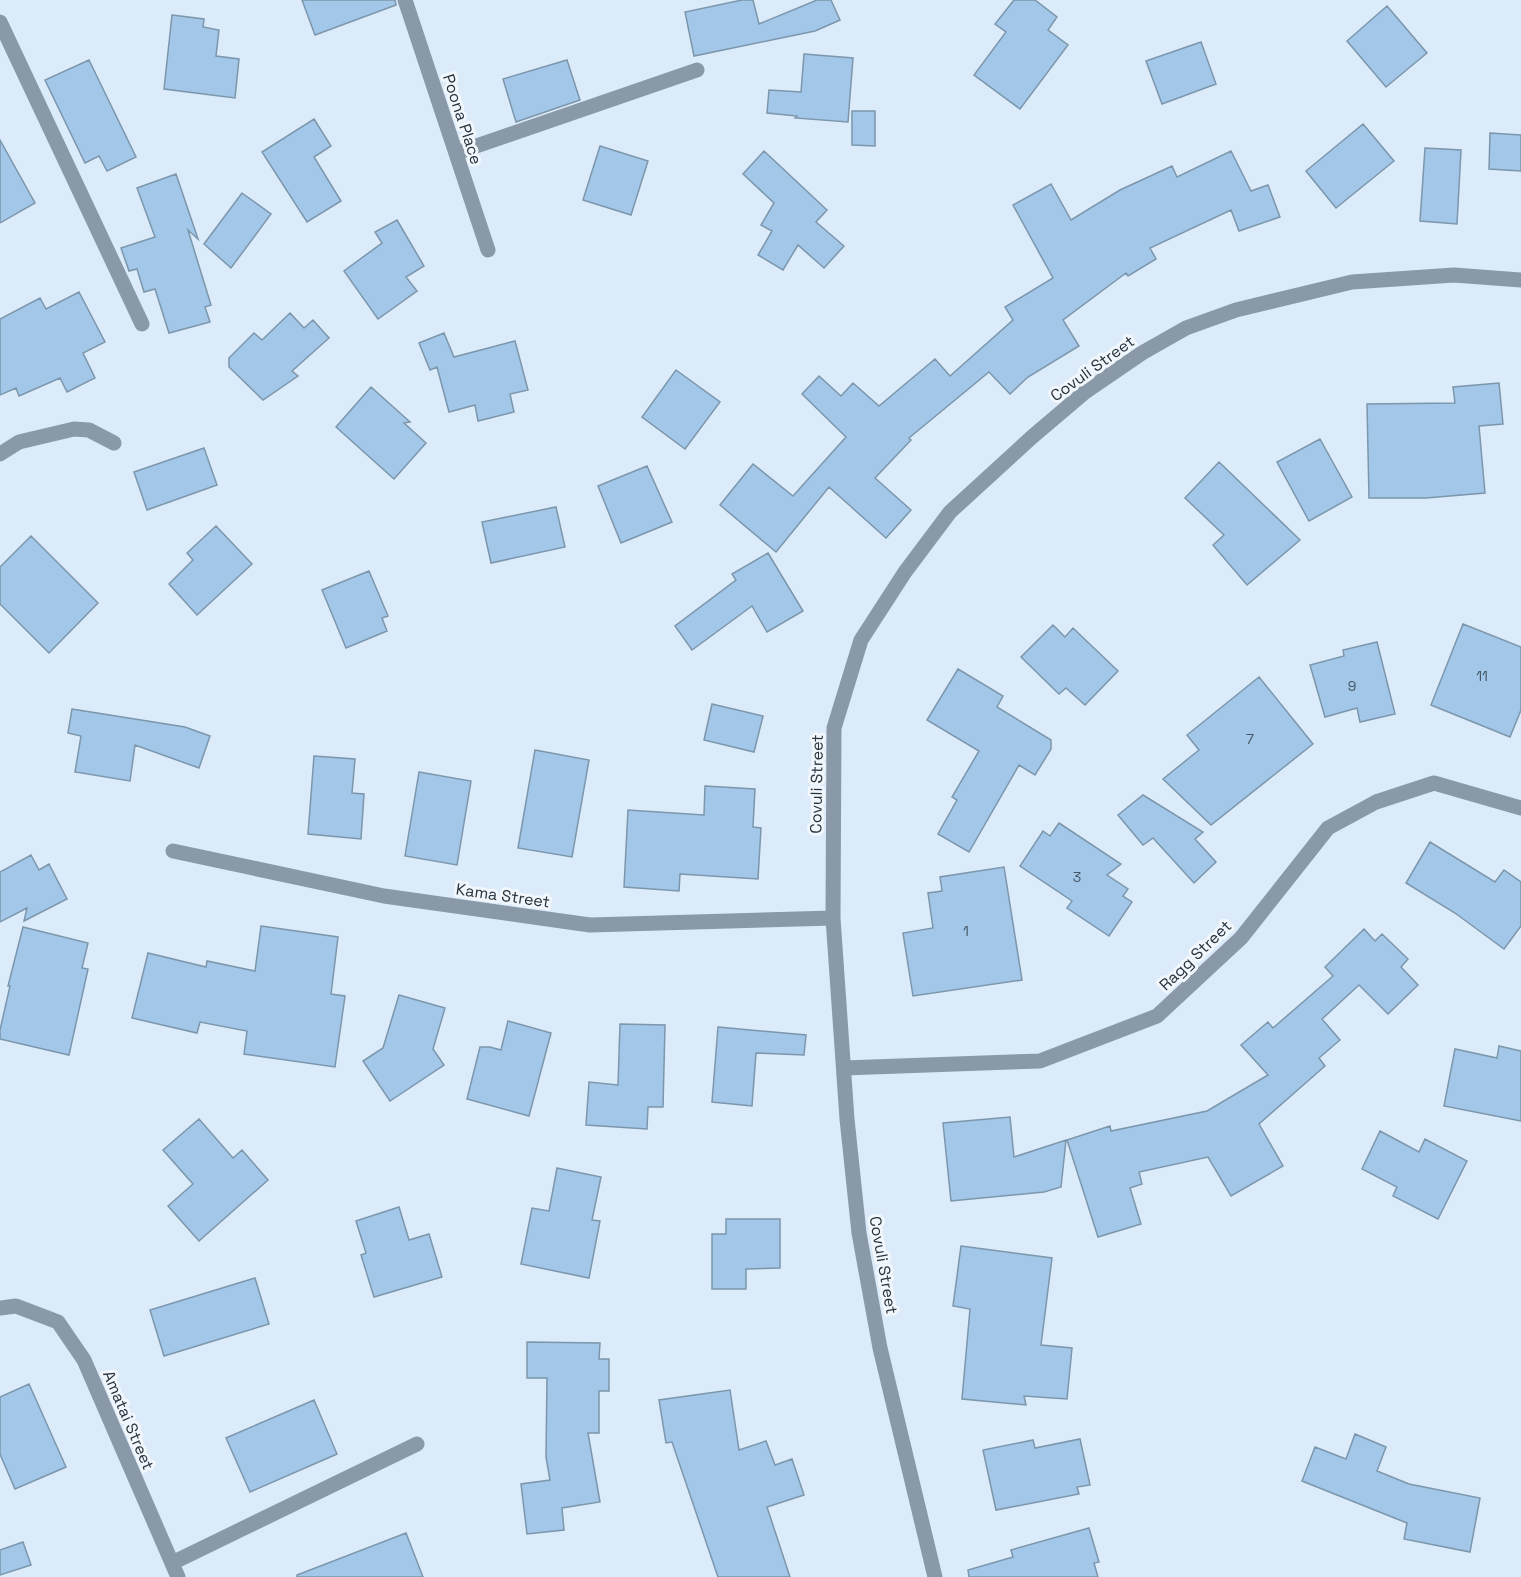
<svg xmlns="http://www.w3.org/2000/svg" width="1521" height="1577" viewBox="0 0 1521 1577" font-family="'Space Grotesk',sans-serif">
  <style>
    .building { fill: #a2c7e8; stroke: #7c96ac; stroke-width: 1.5 }
    .lines { fill: none; stroke-linecap: round; stroke-linejoin: round }
    .minor { stroke: #8999a7; stroke-width: 15 }
    .labels { text-anchor: middle; stroke-width: 6; stroke-linejoin: round; paint-order: stroke }
    .number-label { font-size: 14px; fill: #465867 }
    .street-label { font-size: 16px; fill: #28333c; stroke: #f1f7fc }
  </style>
  <rect width="100%" height="100%" fill="#dbebfa"/>
  <path class="building" d="M 302,0 L 395,0 L 396,5 L 315,35 Z
    M 742,0 L 753,0 L 759,24 L 817,0 L 831,0 L 840,20 L 815,31 L 694,56 L 685,12 Z
    M 1014,0 L 1035,0 L 1057,17 L 1048,30 L 1068,45 L 1020,109 L 974,75 L 1006,32 L 995,24 Z
    M 1387,6 L 1427,53 L 1386,87 L 1347,41 Z
    M 172,15 L 204,19 L 203,27 L 219,30 L 216,56 L 239,59 L 235,98 L 164,89 Z
    M 1201,42 L 1216,84 L 1162,104 L 1146,61 Z
    M 804,54 L 853,58 L 848,122 L 795,118 L 797,116 L 767,113 L 769,90 L 801,92 Z
    M 89,60 L 136,157 L 107,171 L 99,156 L 85,163 L 45,80 Z
    M 567,60 L 580,100 L 516,122 L 503,79 Z
    M 852,111 L 875,111 L 875,146 L 852,145 Z
    M 314,119 L 331,146 L 314,157 L 341,201 L 307,222 L 262,152 Z
    M 1363,124 L 1394,161 L 1336,208 L 1306,171 Z
    M 1490,133 L 1521,135 L 1521,171 L 1489,169 Z
    M 0,140 L 35,203 L 0,223 Z
    M 600,146 L 648,161 L 631,215 L 583,200 Z
    M 1425,148 L 1461,150 L 1457,224 L 1420,221 Z
    M 764,151 L 827,210 L 816,222 L 844,246 L 824,268 L 798,245 L 783,270 L 758,255 L 772,231 L 761,225 L 774,203 L 743,174 Z
    M 1231,151 L 1251,191 L 1268,185 L 1280,217 L 1239,231 L 1231,210 L 1150,248 L 1156,259 L 1128,276 L 1126,273 L 1063,320 L 1079,346 L 1028,377 L 1010,394 L 989,372 L 909,438 L 911,440 L 875,478 L 911,510 L 886,538 L 829,487 L 776,552 L 720,505 L 753,464 L 793,496 L 846,437 L 802,394 L 819,376 L 841,396 L 853,383 L 879,406 L 935,359 L 950,376 L 1013,320 L 1005,307 L 1053,278 L 1013,205 L 1051,184 L 1071,220 L 1120,190 L 1172,166 L 1177,177 Z
    M 176,174 L 198,239 L 188,230 L 211,305 L 205,307 L 210,322 L 169,333 L 155,289 L 144,292 L 137,269 L 129,271 L 121,248 L 155,237 L 137,188 Z
    M 242,193 L 271,214 L 231,268 L 204,244 Z
    M 397,220 L 424,266 L 406,277 L 417,291 L 378,319 L 344,271 L 382,243 L 375,232 Z
    M 79,292 L 105,342 L 83,353 L 95,378 L 67,392 L 60,378 L 19,396 L 16,388 L 0,395 L 0,319 L 40,298 L 46,309 Z
    M 290,313 L 304,328 L 313,320 L 329,338 L 292,371 L 298,376 L 263,400 L 229,367 L 229,358 L 254,333 L 262,340 Z
    M 444,333 L 454,357 L 515,341 L 528,390 L 510,394 L 514,412 L 478,421 L 475,405 L 449,412 L 437,367 L 430,370 L 419,343 Z
    M 676,370 L 720,402 L 685,449 L 642,417 Z
    M 1499,383 L 1503,424 L 1479,426 L 1485,493 L 1426,498 L 1369,498 L 1367,404 L 1455,403 L 1453,387 Z
    M 371,387 L 410,422 L 404,423 L 426,443 L 394,479 L 336,427 Z
    M 1320,439 L 1352,497 L 1309,521 L 1277,462 Z
    M 204,448 L 217,485 L 147,510 L 134,472 Z
    M 1219,462 L 1300,540 L 1247,585 L 1213,545 L 1224,535 L 1185,498 Z
    M 647,466 L 672,522 L 621,543 L 598,486 Z
    M 556,507 L 565,547 L 491,563 L 482,522 Z
    M 216,526 L 252,564 L 197,615 L 169,584 L 193,560 L 187,553 Z
    M 31,536 L 98,603 L 49,653 L 0,604 L 0,567 Z
    M 768,553 L 803,611 L 767,632 L 752,606 L 692,650 L 675,626 L 736,580 L 732,574 Z
    M 369,571 L 388,616 L 382,618 L 387,631 L 346,648 L 322,590 Z
    M 1463,624 L 1521,647 L 1521,710 L 1510,737 L 1431,705 Z
    M 1053,625 L 1065,637 L 1073,628 L 1118,671 L 1085,705 L 1066,688 L 1059,694 L 1021,657 Z
    M 1377,642 L 1395,714 L 1360,722 L 1357,708 L 1325,717 L 1310,665 L 1344,656 L 1343,650 Z
    M 958,669 L 1003,696 L 997,707 L 1051,740 L 1051,749 L 1035,775 L 1019,765 L 969,852 L 938,834 L 957,800 L 952,797 L 979,751 L 927,720 Z
    M 1259,677 L 1313,744 L 1211,825 L 1163,779 L 1199,750 L 1187,735 Z
    M 712,704 L 763,716 L 754,752 L 704,740 Z
    M 72,709 L 185,727 L 210,736 L 199,768 L 135,745 L 130,781 L 75,772 L 81,736 L 68,733 Z
    M 535,750 L 589,760 L 572,857 L 518,848 Z
    M 314,756 L 355,759 L 352,793 L 364,794 L 361,839 L 308,834 Z
    M 419,772 L 471,781 L 457,865 L 405,856 Z
    M 705,786 L 755,789 L 753,827 L 761,828 L 758,879 L 680,874 L 679,891 L 624,887 L 628,810 L 704,815 Z
    M 1143,795 L 1203,832 L 1195,839 L 1216,862 L 1194,883 L 1153,838 L 1143,845 L 1118,815 Z
    M 1059,823 L 1121,864 L 1107,875 L 1128,889 L 1123,896 L 1132,902 L 1109,936 L 1067,908 L 1072,901 L 1020,866 L 1043,831 L 1050,836 Z
    M 1430,842 L 1495,882 L 1504,870 L 1521,882 L 1521,926 L 1504,949 L 1455,913 L 1406,883 Z
    M 31,855 L 39,870 L 49,864 L 67,899 L 24,921 L 27,908 L 0,922 L 0,872 Z
    M 1004,867 L 1022,980 L 913,996 L 903,933 L 933,928 L 928,893 L 942,891 L 940,877 Z
    M 261,926 L 338,937 L 331,994 L 345,996 L 335,1067 L 244,1054 L 247,1031 L 200,1022 L 197,1033 L 132,1018 L 148,953 L 206,967 L 207,961 L 255,971 Z
    M 23,927 L 88,943 L 82,968 L 88,969 L 69,1055 L 0,1039 L 0,1030 L 10,986 L 8,986 Z
    M 1364,929 L 1375,941 L 1382,934 L 1408,959 L 1401,967 L 1418,985 L 1388,1014 L 1359,985 L 1322,1019 L 1340,1040 L 1319,1058 L 1325,1066 L 1259,1124 L 1283,1166 L 1231,1196 L 1208,1157 L 1139,1172 L 1142,1184 L 1130,1188 L 1141,1224 L 1098,1237 L 1067,1140 L 1110,1126 L 1111,1131 L 1207,1111 L 1268,1075 L 1241,1045 L 1268,1022 L 1273,1028 L 1333,976 L 1325,967 Z
    M 399,995 L 445,1008 L 433,1049 L 444,1065 L 390,1101 L 363,1061 L 383,1048 Z
    M 508,1021 L 551,1033 L 529,1116 L 467,1099 L 480,1047 L 490,1047 L 501,1050 Z
    M 620,1024 L 665,1025 L 663,1107 L 648,1107 L 647,1129 L 586,1125 L 589,1082 L 618,1085 Z
    M 718,1027 L 806,1035 L 804,1055 L 756,1053 L 752,1106 L 712,1102 Z
    M 1499,1046 L 1521,1051 L 1521,1121 L 1444,1106 L 1455,1049 L 1497,1058 Z
    M 1010,1117 L 1014,1157 L 1066,1140 L 1061,1187 L 1044,1192 L 951,1201 L 943,1123 Z
    M 199,1119 L 233,1158 L 242,1150 L 268,1180 L 199,1241 L 168,1206 L 193,1184 L 163,1150 Z
    M 1380,1131 L 1419,1152 L 1425,1139 L 1467,1161 L 1438,1219 L 1393,1196 L 1397,1187 L 1362,1169 Z
    M 557,1168 L 601,1177 L 592,1220 L 600,1221 L 589,1278 L 521,1264 L 532,1208 L 549,1211 Z
    M 399,1207 L 409,1240 L 429,1234 L 442,1277 L 374,1297 L 361,1255 L 366,1253 L 356,1221 Z
    M 726,1219 L 780,1219 L 780,1268 L 746,1269 L 746,1289 L 712,1289 L 712,1234 L 726,1234 Z
    M 961,1246 L 1052,1258 L 1041,1345 L 1072,1348 L 1067,1399 L 1024,1396 L 1026,1405 L 962,1399 L 970,1309 L 953,1306 Z
    M 255,1278 L 269,1324 L 164,1356 L 150,1310 Z
    M 527,1342 L 600,1343 L 599,1359 L 609,1359 L 609,1391 L 599,1391 L 599,1433 L 588,1433 L 600,1502 L 562,1508 L 564,1530 L 527,1534 L 521,1484 L 550,1480 L 546,1457 L 547,1378 L 527,1378 Z
    M 29,1384 L 66,1467 L 15,1489 L 0,1454 L 0,1397 Z
    M 730,1390 L 739,1450 L 766,1441 L 775,1465 L 792,1459 L 804,1495 L 767,1507 L 790,1577 L 718,1577 L 672,1442 L 666,1443 L 659,1400 Z
    M 314,1400 L 337,1454 L 250,1492 L 226,1438 Z
    M 1355,1434 L 1386,1447 L 1377,1471 L 1409,1484 L 1480,1498 L 1470,1552 L 1404,1539 L 1407,1523 L 1302,1481 L 1315,1447 L 1346,1459 Z
    M 1080,1439 L 1090,1485 L 1077,1487 L 1079,1494 L 996,1510 L 983,1450 L 1033,1440 L 1035,1448 Z
    M 1089,1528 L 1099,1562 L 1094,1563 L 1098,1577 L 969,1577 L 968,1570 L 1013,1557 L 1011,1550 Z
    M 406,1533 L 423,1577 L 297,1577 L 297,1575 Z
    M 23,1542 L 31,1565 L 0,1575 L 0,1550 Z"/>
  <g class="lines">
    <path class="minor" d="M 405,0 L 488,250
      M 0,22 L 142,324
      M 456,153 L 697,70
      M 0,454 L 19,442 L 74,429 L 89,430 L 114,443
      M 173,851 L 384,896 L 590,925 L 833,918
      M 844,1068 L 1040,1061 L 1157,1016 L 1241,938 L 1328,828 L 1376,802 L 1434,783 L 1521,808
      M 0,1308 L 16,1306 L 58,1322 L 84,1360 L 178,1577
      M 172,1563 L 417,1444
      M 935,1577 L 880,1348 L 859,1233 L 847,1119 L 833,918 L 834,728 L 861,640 L 905,572 L 950,512 L 1032,437 L 1085,392 L 1142,353 L 1186,328 L 1236,310 L 1352,282 L 1454,275 L 1521,280"/>
  </g>
  <g class="labels">
    <g class="number-label">
      <text x="1482" y="681">11</text>
      <text x="1352" y="691">9</text>
      <text x="1250" y="744">7</text>
      <text x="1077" y="882">3</text>
      <text x="966" y="936">1</text>
    </g>
    <g class="street-label">
      <text transform="translate(463 119) rotate(72)" y="6">Poona Place</text>
      <text transform="translate(1092 368) rotate(-36)" y="6">Covuli Street</text>
      <text transform="translate(816 784) rotate(-89)" y="6">Covuli Street</text>
      <text transform="translate(503 895) rotate(8)" y="6">Kama Street</text>
      <text transform="translate(1195 955) rotate(-44)" y="6">Ragg Street</text>
      <text transform="translate(884 1265) rotate(80)" y="6">Covuli Street</text>
      <text transform="translate(129 1420) rotate(67)" y="6">Amatai Street</text>
    </g>
  </g>
</svg>
